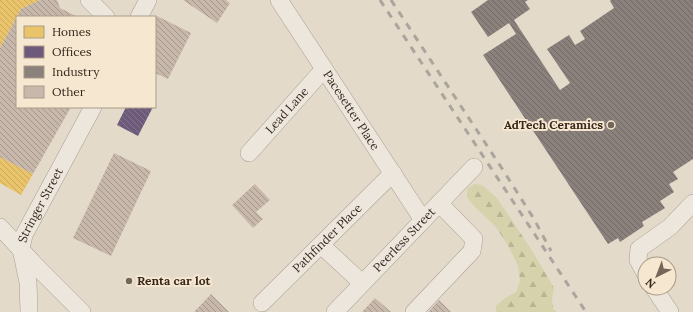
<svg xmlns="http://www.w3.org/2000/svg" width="693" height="312" viewBox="0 0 693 312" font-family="Lora,serif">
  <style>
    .forest { fill: url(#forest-firs) }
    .homes { fill: url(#homes-back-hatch) }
    .offices { fill: url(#offices-back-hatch) }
    .industry { fill: url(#industry-back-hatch) }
    .building { fill: url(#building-back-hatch) }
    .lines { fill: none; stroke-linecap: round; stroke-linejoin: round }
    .minor-casing { stroke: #a99f94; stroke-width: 18 }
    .minor { stroke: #ece6dd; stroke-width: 17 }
    .rail { stroke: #aba59d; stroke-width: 3; stroke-dasharray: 7 7; stroke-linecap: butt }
    .poi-dot { fill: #746659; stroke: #f6e8d0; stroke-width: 1.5 }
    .labels { text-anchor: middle; stroke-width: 4; stroke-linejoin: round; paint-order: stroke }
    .street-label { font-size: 12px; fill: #38271c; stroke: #f6e8d0 }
    .poi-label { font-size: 12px; font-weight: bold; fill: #38271c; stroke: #f6e8d0; text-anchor: end }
  </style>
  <defs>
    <pattern id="forest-firs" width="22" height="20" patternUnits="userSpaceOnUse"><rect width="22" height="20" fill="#d6d3ac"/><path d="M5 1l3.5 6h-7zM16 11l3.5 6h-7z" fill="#b8b593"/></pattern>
    <pattern id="homes-back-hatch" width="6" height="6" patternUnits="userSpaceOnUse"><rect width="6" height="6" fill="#e9c46a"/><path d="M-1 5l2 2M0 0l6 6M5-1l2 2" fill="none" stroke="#c9a85b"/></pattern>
    <pattern id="offices-back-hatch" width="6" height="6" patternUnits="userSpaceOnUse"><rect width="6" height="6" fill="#6d597a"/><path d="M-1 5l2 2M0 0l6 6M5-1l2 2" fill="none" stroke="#82728a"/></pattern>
    <pattern id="industry-back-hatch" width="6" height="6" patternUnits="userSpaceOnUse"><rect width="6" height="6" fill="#8a817c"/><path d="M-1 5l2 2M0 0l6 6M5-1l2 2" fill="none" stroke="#726a65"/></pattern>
    <pattern id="building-back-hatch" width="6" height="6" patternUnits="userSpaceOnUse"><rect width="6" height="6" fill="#c8b8ab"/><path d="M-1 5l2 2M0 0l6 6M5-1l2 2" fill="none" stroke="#a3968a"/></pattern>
  </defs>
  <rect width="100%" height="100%" fill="#e4daca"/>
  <path class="forest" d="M 474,184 L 482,185 L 497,198 L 533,252 L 554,288 L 552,297 L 553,309 L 557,312 L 496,312 L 496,306 L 505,298 L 516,292 L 520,281 L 518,266 L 509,247 L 496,227 L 475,207 L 467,197 L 467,189 Z"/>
  <path class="homes" d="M 0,0 L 40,0 L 21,9 L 0,48 Z
    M 0,157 L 33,174 L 21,195 L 0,183 Z"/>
  <path class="offices" d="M 126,107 L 153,107 L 138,136 L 117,125 Z"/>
  <path class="industry" d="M 488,0 L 528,0 L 525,2 L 530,9 L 514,20 L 560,90 L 570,83 L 547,49 L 569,35 L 575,45 L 585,39 L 580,31 L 614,8 L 610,1 L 611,0 L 693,0 L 693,159 L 673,172 L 678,179 L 669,184 L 674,192 L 660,201 L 665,208 L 642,222 L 644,226 L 620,242 L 618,238 L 608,244 L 483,55 L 516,34 L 509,23 L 488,37 L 471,12 Z"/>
  <path class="building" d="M 40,0 L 57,0 L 60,8 L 78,17 L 17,17 L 17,107 L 71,107 L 33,174 L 0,157 L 0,48 L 21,9 Z
    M 183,0 L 226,0 L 230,3 L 217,23 Z
    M 157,16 L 191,33 L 168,79 L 155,73 L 155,20 Z
    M 114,153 L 151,171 L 111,256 L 73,238 Z
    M 255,184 L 270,200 L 256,212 L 263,219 L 253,228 L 232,205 Z
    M 211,294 L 229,312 L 194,312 Z
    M 375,298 L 391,312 L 362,312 Z
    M 439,300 L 451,312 L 428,312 Z"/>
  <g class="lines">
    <g class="minor-casing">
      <g id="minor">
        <path d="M 89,0 L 106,17"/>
        <path id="s1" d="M 279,0 L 423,220"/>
        <path d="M 139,17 L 148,0"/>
        <path id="s2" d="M 249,153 L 324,69"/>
        <path d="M 0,227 L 35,265 L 82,312"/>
        <path d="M 321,245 L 362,283"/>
        <path d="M 645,273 L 638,260 L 639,249 L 670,227 L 693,203"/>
        <path d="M 654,288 L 670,312"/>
        <path id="s3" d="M 262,303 L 393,173"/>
        <path id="s4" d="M 29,312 L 28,282 L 21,249 L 24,235 L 93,107"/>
        <path id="s5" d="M 335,312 L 474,167"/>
        <path d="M 414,312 L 472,251 L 474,239 L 439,203"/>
      </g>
    </g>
    <use href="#minor" class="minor"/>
    <path class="rail" d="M 380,0 L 586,312
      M 391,0 L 503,170 L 534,219 L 551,251"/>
  </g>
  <g class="poi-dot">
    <circle cx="611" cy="125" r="4"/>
    <circle cx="129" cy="281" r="4"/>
  </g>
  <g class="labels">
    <g class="street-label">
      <text dy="4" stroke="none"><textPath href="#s1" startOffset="132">Pacesetter Place</textPath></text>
      <text dy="4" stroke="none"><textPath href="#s2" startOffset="57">Lead Lane</textPath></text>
      <text dy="4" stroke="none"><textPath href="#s4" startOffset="112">Stringer Street</textPath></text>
      <text dy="4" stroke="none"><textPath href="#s3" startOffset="92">Pathfinder Place</textPath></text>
      <text dy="4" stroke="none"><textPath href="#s5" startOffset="100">Peerless Street</textPath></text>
    </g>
    <g class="poi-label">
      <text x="603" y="129">AdTech Ceramics</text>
      <text x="137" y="285" text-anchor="start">Renta car lot</text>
    </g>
  </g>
  <rect x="16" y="16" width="140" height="92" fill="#f6e8d0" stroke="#aa9b88"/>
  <rect x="24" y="26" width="20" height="12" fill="#e9c46a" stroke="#aa9b88"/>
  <text x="52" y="36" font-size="12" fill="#38271c">Homes</text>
  <rect x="24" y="46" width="20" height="12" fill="#6d597a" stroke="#aa9b88"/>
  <text x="52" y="56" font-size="12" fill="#38271c">Offices</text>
  <rect x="24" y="66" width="20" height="12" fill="#8a817c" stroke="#aa9b88"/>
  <text x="52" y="76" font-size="12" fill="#38271c">Industry</text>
  <rect x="24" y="86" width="20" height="12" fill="#c8b8ab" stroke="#aa9b88"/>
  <text x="52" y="96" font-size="12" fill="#38271c">Other</text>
  <g transform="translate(657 276) rotate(222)"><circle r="19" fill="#f6e8d0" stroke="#aa9b88"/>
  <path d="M0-3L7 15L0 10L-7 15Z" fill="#746659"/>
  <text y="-6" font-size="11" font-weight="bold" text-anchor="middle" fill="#38271c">N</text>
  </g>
</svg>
